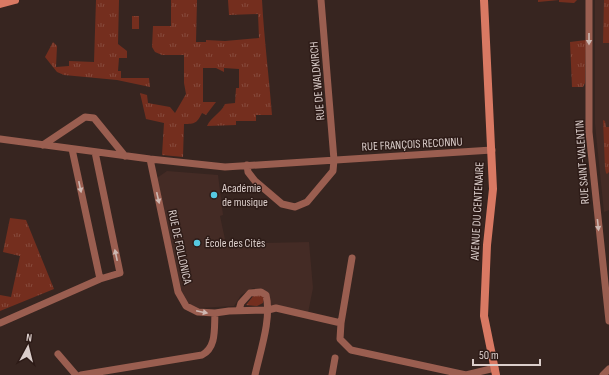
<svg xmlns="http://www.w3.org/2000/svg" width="609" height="375" viewBox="0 0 609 375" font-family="'Sofia Sans Condensed',sans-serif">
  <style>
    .built { fill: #442b25 }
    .grass { fill: url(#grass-tufts) }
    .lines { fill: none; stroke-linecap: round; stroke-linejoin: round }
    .street { stroke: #9a5e50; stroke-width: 7 }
    .secondary { stroke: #d97963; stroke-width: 8 }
    .oneway { fill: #ceb8b2 }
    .poi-dot { fill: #56c9e1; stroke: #2d1b17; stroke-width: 1.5 }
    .labels { text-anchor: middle; stroke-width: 3; stroke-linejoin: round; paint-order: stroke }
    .street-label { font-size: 12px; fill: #dbcecb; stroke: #2d1b17 }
    .poi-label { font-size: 12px; fill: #dbcecb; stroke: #2d1b17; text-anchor: start }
  </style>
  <defs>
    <pattern id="grass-tufts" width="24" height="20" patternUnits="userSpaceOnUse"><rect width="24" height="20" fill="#742e1e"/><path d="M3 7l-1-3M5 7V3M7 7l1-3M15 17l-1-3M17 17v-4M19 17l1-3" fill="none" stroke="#874b3d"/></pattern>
  </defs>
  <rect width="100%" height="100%" fill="#372520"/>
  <path class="built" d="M 595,0 L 609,0 L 609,210 L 604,212 L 595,124 Z
    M 167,171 L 218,175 L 223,215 L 220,216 L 226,244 L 309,242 L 313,288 L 308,313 L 271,305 L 267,292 L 253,288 L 241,295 L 234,306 L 198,308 L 181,300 L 154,180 Z"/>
  <path class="grass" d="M 96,0 L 119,0 L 118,44 L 127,51 L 127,58 L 119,58 L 118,71 L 121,71 L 121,78 L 149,78 L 150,87 L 117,80 L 64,75 L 57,72 L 45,57 L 53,42 L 57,46 L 56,67 L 69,66 L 69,61 L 94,62 Z
    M 171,0 L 197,0 L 196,42 L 206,42 L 206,40 L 225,41 L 259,38 L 258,14 L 229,15 L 228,0 L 262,0 C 264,38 269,76 272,115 L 256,115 L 256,121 L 236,121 L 236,125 L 207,126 C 211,117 221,113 225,104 L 235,103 L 236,88 L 239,88 L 239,69 L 224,68 L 224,72 L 216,68 L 203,68 L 203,102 L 216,102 L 206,115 L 202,113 C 197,123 195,124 184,124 L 183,157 L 162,155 L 164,123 L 146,119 L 140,93 L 147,95 L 148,103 L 170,107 L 175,113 L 186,94 L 184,83 L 184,55 L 162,55 L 155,52 L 152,47 L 153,26 L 171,26 Z
    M 538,0 L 577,0 L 574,3 L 559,2 L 559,0 L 538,2 Z
    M 604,0 L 609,0 L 609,43 L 603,43 Z
    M 132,16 L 139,16 L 139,29 L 132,29 Z
    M 586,40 L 585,83 L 583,87 L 572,87 L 570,42 Z
    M 603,120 L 605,121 L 606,127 L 609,127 L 609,172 L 607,174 L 606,173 L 605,168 Z
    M 10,218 L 26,220 L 54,289 L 0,311 L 0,295 L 11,297 L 20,256 L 3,252 Z
    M 254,295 L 261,295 L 264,298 L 263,303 L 257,306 L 246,305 Z"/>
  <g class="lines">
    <path class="street" d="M 589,0 L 589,132 L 609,321
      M 0,139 L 150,159 L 225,167 L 492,150
      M 43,145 L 85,117 L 94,118 L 125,156
      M 72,149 L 100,279
      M 150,159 L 178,292 L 186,306 L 198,312 L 215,313 L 229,311 L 268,310 L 276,308 L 341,323 L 352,258
      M 247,165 L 248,172 L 255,181 L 282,204 L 295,207 L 307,202 L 333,171 L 334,160 L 321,0
      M 239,310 L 241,303 L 250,293 L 261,292 L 266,295 C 272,318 260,352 255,375
      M 0,323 L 100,279 L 120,273 L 95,152
      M 341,323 L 340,339 L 351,350 L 466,375
      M 58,354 L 76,375
      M 81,375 L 202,355 C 217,347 214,328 215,313
      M 332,375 L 335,358
      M 466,375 L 495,368
      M 603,375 L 609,369"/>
    <path class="secondary" d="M 484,0 L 493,189 L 487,245 L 484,316 L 496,375
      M 0,4 L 15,0"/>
  </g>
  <defs><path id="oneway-solid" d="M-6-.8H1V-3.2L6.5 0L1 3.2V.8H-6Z"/></defs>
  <g class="oneway">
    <use href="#oneway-solid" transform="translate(589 39) rotate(90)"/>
    <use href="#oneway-solid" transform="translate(80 187) rotate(78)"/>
    <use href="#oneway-solid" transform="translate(158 198) rotate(77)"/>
    <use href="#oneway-solid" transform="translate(598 225) rotate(84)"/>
    <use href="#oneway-solid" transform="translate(116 255) rotate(-102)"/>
    <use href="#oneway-solid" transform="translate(202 312) rotate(12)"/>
  </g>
  <g class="poi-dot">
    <circle cx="214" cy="195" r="4"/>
    <circle cx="197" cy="243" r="4"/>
  </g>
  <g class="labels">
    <g class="street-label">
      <text transform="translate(317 81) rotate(-95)" y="4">RUE DE WALDKIRCH</text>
      <text transform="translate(412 144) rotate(-3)" y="4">RUE FRANÇOIS RECONNU</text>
      <text transform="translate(582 162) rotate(-94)" y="4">RUE SAINT-VALENTIN</text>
      <text transform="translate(477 211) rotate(-87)" y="4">AVENUE DU CENTENAIRE</text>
      <text transform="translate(180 247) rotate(78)" y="4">RUE DE FOLLONICA</text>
    </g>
    <g class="poi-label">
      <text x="222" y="192">Académie<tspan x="222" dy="14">de musique</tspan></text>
      <text x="205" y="247">École des Cités</text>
    </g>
  </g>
  <g transform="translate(28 347) rotate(7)" stroke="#2d1b17" stroke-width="3" paint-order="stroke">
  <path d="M0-3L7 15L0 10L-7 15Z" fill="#dbcecb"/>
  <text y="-6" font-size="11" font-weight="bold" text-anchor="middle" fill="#dbcecb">N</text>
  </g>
  <path d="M473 359v6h67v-6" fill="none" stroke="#dbcecb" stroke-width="2"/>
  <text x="479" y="359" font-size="12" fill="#dbcecb" stroke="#2d1b17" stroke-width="3" paint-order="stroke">50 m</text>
</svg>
